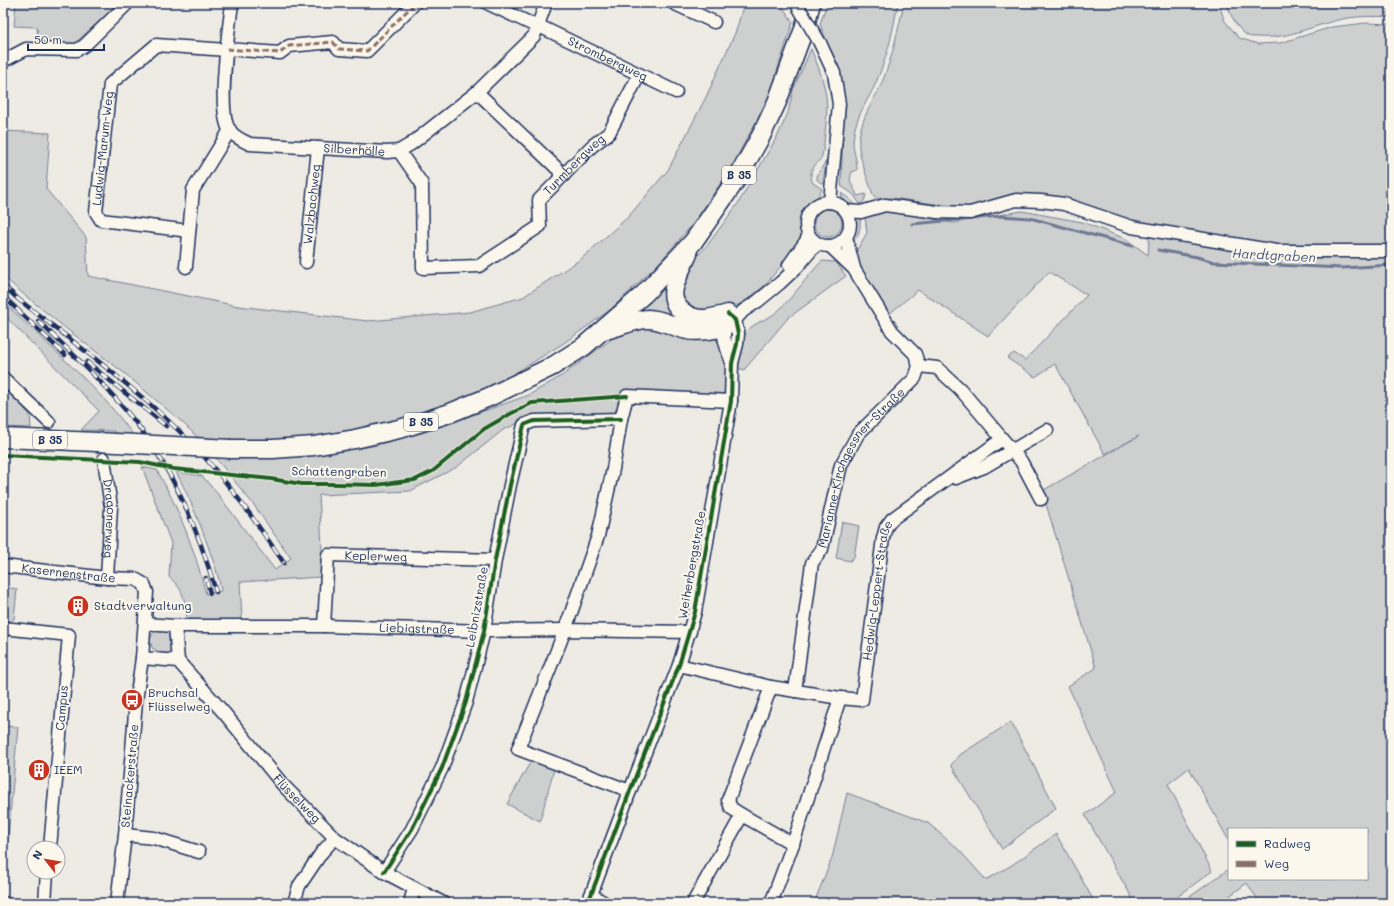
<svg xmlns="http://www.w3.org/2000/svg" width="1394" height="906" viewBox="0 0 1394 906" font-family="Mali,sans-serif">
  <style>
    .green { fill: #cecfcf; stroke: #747f96 }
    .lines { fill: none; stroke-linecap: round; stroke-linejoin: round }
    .stream { stroke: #6d7892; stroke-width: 3 }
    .street-casing { stroke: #1b2f5e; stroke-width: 15 }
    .primary-casing { stroke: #1b2f5e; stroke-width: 21 }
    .street { stroke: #fbf7ec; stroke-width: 12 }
    .primary { stroke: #fbf7ec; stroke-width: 18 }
    .rail-casing { stroke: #1b2f5e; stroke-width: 4.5 }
    .rail { stroke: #fbf7ec; stroke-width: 3; stroke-dasharray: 9; stroke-linecap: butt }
    .street-bridge-casing { stroke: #1b2f5e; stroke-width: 15; stroke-linecap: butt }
    .primary-bridge-casing { stroke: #1b2f5e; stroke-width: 21; stroke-linecap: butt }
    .street-bridge { stroke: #fbf7ec; stroke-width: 12 }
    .primary-bridge { stroke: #fbf7ec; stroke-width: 18 }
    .quiet { stroke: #8d6e63; stroke-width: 3; stroke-dasharray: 6 3; stroke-linecap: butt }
    .cycleway-casing { stroke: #fbf7ec; stroke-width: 6 }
    .cycleway { stroke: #1b5e20; stroke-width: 4 }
    .labels { text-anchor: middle; stroke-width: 4; stroke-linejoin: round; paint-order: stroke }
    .shield { fill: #fbf7ec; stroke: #5e6b89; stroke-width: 1 }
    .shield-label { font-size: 11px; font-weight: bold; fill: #1b2f5e }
    .street-label { font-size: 12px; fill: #1b2f5e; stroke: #fbf7ec }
    .poi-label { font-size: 12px; fill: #1b2f5e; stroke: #fbf7ec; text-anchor: start }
    .water-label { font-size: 13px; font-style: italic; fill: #445378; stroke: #fbf7ec }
  </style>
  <rect width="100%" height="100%" fill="#eeebe4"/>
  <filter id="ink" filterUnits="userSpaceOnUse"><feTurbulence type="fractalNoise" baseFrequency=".025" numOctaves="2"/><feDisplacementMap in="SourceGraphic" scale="8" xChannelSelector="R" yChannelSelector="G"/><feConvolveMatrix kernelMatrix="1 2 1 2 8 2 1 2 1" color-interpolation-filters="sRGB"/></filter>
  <g filter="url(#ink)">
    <path class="green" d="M 16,3 L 119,3 L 73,45 L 38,42 L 37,27 L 14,26 Z
      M 744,3 L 780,3 L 793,22 L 776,74 L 773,91 L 729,171 L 693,224 L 658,264 L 610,310 L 564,343 L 512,375 L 463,400 L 436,408 L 387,424 L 354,432 L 287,440 L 216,439 L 197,437 L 183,423 L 124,373 L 64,327 L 22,293 L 3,276 L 3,131 L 50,133 L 46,189 L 86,237 L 88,276 L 238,306 L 368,321 L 470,312 L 523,297 L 581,259 L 628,217 L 668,170 L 706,97 L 736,31 Z
      M 827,3 L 898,3 C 893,30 888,55 877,80 C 870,98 856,115 854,134 C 851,148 857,157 857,170 L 852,172 C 847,183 854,185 857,196 L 866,194 C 865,199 865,202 860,204 L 853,194 L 841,186 L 844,100 L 841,80 L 820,24 Z
      M 904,3 L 1219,3 L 1224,20 L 1239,38 L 1258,44 L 1280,43 L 1332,27 L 1366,23 L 1391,24 L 1391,903 L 1260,903 L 1247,883 L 1220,903 L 1181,903 L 1229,869 L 1229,879 L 1367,879 L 1367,829 L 1229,829 L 1229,841 L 1189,768 L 1168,784 L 1212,871 L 1169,903 L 1135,903 L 1085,815 L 1117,792 L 1068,686 L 1096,668 L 1042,491 L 1139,436 L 1105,454 L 1055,364 L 1035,377 L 1007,358 L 1014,353 L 1025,360 L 1087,295 L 1049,272 L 988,336 L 918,290 L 889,314 L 860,267 L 856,264 L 855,253 L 867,233 L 865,217 L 889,210 L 953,223 L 1022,211 L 1082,222 L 1126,239 L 1148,255 L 1150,227 L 1071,199 L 1007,196 L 965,208 L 891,198 L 878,199 L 873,195 C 869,182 860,160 859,148 C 857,122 874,102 883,80 C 893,55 898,29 904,3 Z
      M 1227,3 L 1391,3 L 1391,17 C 1377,16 1361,16 1348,18 C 1317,23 1289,40 1258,37 C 1255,37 1251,37 1248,36 C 1238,31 1229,13 1227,3 Z
      M 811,49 C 819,68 826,86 827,106 C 827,116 824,147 822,156 C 819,163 811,167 811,174 C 811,178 812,181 813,183 L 822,189 L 819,195 L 805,208 L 801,219 L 802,224 L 801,242 L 765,285 L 747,300 L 730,309 L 708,314 L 684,306 L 680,285 L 692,262 L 709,243 L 739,202 L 778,135 L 788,113 L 793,90 Z
      M 826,161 L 823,184 L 817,180 L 817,177 L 819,172 Z
      M 841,193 L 851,200 L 854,206 C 846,206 842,201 841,193 Z
      M814 223a14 14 0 1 1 28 0a14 14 0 1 1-28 0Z
      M 860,217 C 861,228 859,237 851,244 C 851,236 851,221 860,217 Z
      M 822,261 L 836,262 L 846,276 L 788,318 L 744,370 L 738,368 C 739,361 743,337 746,332 C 754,322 770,319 779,310 C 795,295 807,276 822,261 Z
      M 670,281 L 681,317 L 635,315 Z
      M 3,301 C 47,346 98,385 134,436 L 114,435 L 114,431 L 81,430 L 99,411 L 3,314 Z
      M 656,323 L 714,337 L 721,346 L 726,372 L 724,396 L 625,394 L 617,422 L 523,421 L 503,430 L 457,467 L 410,491 L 319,495 L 322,547 L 321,577 L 240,582 L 242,622 L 187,621 C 185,602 185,590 169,577 L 171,543 L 142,467 L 157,470 C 179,509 195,550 206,594 L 221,591 C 219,576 213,561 208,546 C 199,521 189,496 176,472 L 202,476 L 217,493 L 275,570 L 291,558 L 253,504 L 215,457 L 328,453 L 372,446 L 425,432 L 529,395 L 563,375 L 628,327 Z
      M 3,384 L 30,415 L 31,428 L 3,427 Z
      M 842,522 L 859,526 L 854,557 L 850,561 L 836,558 Z
      M 3,587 L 17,589 L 14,619 L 9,623 L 3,623 Z
      M 160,629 L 166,629 L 171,634 L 171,654 L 169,656 L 153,649 C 148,640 150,633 160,629 Z
      M 1011,722 L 1056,808 L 1002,849 L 951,765 L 961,754 Z
      M 3,726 L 18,727 L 7,849 L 3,849 Z
      M 532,759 L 554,769 L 540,821 L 507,804 Z
      M 847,793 L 928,823 L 959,850 L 986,880 L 1012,865 L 1056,834 L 1095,903 L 814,903 L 832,858 Z"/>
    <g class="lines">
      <path class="stream" d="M 912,224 L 1000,216 L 1030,218 L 1133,246
        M 1158,250 L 1197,257 L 1214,262 L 1342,268 L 1391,265"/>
      <g class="street-casing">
        <g id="street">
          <path id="s1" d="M 232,3 C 229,29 216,112 230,131 C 235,137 243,141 250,144 L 387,152 L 399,151 L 411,144 L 477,92 L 534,36 L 546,3"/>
          <path d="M 487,3 L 538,27"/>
          <path d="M 673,3 L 714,22"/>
          <path id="s2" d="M 539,26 L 676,92"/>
          <path d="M 820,43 L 834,73 L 839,104 L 830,202"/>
          <path d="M 227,49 L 280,53 L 289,46 L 333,42 L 339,49 L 367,51 L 415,3"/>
          <path d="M 3,59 L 7,59 L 26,49 L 77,50 L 85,45 L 128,3"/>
          <path d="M 477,92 L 564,175"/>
          <path id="s3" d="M 399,151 L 422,184 L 423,268 L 479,266 L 540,226 L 539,200 L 592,146 L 609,133 L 639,75"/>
          <circle cx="828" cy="224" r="22"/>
          <path d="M 846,211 L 861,212 L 885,205 L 937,212 L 970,213 L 1016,200 L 1041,201 L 1064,204 L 1132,227 L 1276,251 L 1391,251"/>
          <path id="s4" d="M 189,231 L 101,220 L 96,212 L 110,84 L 156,45 L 227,50"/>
          <path d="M 846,237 L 854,268"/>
          <path id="s5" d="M 306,262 L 318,148"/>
          <path d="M 789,265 L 806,241 L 809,235"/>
          <path d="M 186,267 L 193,190 L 230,130"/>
          <path d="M 725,320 C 721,335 727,349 732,363"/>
          <path d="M 728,325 L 735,320 L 743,311 L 758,301 L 780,283 L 797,267 L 814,247 L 819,244"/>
          <path d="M 919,366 L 937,368 L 960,389 L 1021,461 L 1041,499"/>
          <path d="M 3,378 L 49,422"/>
          <path id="s6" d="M 104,459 L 111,507 L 107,578"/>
          <path d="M 956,478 L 984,467 L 1047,430"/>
          <path id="s7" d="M 3,566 L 107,578 L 135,579 L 144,584 L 147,592 L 142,658 L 136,701 L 125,835 L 117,903"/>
          <path id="s8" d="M 145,624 L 175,626 L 324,626 L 484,631 L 565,630 L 690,632"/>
          <path d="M 175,626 L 178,661"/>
          <path id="s9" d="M 324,626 L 328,555 L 495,560"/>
          <path d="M 3,628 L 69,635 L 50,848"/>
          <path id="s10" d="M 142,658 L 178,661 L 225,714 L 283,785 L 335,838 L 384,872 L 443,903"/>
          <path d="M 679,665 L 771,687 L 840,698"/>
          <path id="s11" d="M 795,691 L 812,563 L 822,549 L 841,465 L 858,434 L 915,378 L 919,366 L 915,354 L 892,331 L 854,269 L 830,246"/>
          <path d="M 630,791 L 518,749 L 565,630 L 598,536 L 613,469 L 621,419 L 627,396 L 731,401"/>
          <path d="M 742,815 L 793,844"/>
          <path d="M 125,835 L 154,838 L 199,852"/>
          <path d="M 384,872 L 412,829 L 442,768 L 466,702 L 484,631 L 495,560 L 510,485 L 524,425 L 534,421 L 621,419"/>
          <path d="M 591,895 L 605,903"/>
          <path d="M 3,903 L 4,903"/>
          <path d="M 45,903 L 47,872"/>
          <path d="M 294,903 L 299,886 L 322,852 L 335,838"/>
          <path d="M 410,903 L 414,888"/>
          <path d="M 588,903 L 630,791 L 679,665 L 695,612 L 731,401 L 732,363 L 737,344 L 738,334 L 735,320 L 728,314"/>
          <path d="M 693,903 L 742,815 L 731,808 L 728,800 L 771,687"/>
          <path id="s12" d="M 771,903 L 793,844 L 840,698 L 862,700 L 883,538 L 886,527 L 892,519 L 1002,439"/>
        </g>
      </g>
      <g class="primary-casing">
        <path id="primary" d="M 688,254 C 683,265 677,276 674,288 C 669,307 689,320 706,319 C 714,318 721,316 728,314
          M 609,329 C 621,326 635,319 648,319 C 662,319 673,327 687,330 C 699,332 712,330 724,327
          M 3,438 L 97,442
          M 231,449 L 273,449 L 314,446 L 355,439 L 403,428 L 450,413 L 489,397 L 553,366 L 583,347 L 644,294 L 693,242 L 738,177 L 761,136 L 777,102 L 804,29 L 811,3"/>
      </g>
      <use href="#street" class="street"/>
      <use href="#primary" class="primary"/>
      <g class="rail-casing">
        <path id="rail" d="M 3,285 L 18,299 C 72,341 127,381 176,428 C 218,467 252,516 284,563
          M 3,296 L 65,355
          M 38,321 C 72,353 107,386 136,423 C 175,473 199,532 216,592
          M 87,362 L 166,426
          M 206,578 L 210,593"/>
      </g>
      <use href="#rail" class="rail"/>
      <g class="street-bridge-casing">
        <path id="street-bridge" d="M 796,3 L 820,43"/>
      </g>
      <g class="primary-bridge-casing">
        <path id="primary-bridge" d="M 97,442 L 231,449"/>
      </g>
      <use href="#street-bridge" class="street-bridge"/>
      <use href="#primary-bridge" class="primary-bridge"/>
      <path class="quiet" d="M 227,49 L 280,53 L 289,46 L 333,42 L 339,49 L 367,51 L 415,3"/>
      <g class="cycleway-casing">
        <path id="cycleway" d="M 3,455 L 140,462 L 174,469 L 271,479 L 302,484 L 335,484 L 376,485 L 415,480 L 433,471 L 484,429 L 510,414 L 532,403 L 627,396
          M 384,872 L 412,829 L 442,768 L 466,702 L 484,631 L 495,560 L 510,485 L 524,425 L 534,421 L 621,419
          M 588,903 L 630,791 L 679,665 L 695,612 L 731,401 L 732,363 L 737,344 L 738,334 L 735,320 L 728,314"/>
      </g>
      <use href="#cycleway" class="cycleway"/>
    </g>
  </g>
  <defs>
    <g id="building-disc" transform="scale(1.15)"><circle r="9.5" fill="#c8321e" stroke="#fbf7ec"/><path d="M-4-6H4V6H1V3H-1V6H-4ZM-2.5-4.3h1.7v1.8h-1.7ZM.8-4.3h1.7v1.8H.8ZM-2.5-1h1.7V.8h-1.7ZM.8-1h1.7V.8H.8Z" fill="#fff"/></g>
    <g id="bus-disc" transform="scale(1.15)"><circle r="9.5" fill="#c8321e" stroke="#fbf7ec"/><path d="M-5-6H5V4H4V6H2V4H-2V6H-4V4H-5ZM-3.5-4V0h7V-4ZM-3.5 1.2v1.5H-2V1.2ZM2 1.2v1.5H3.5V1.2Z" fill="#fff"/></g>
  </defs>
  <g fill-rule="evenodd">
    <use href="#building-disc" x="78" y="606"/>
    <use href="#bus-disc" x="132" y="700"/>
    <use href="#building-disc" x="39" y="770"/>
  </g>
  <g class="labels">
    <g class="shield">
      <rect x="722" y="166" width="34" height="18" rx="3"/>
      <rect x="404" y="413" width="34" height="18" rx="3"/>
      <rect x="33" y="431" width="34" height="18" rx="3"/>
    </g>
    <g class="shield-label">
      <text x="739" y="179">B 35</text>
      <text x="421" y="426">B 35</text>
      <text x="50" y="444">B 35</text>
    </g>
    <g class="street-label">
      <text dy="4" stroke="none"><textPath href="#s2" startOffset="76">Strombergweg</textPath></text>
      <text dy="4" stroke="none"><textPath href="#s4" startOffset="162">Ludwig-Marum-Weg</textPath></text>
      <text dy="4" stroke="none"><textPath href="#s1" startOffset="258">Silberhölle</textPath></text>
      <text dy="4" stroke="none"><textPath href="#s3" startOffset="329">Turmbergweg</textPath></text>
      <text dy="4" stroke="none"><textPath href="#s5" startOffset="58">Walzbachweg</textPath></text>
      <text dy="4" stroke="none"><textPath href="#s11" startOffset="239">Marianne-Kirchgessner-Straße</textPath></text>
      <text transform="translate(339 472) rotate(1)" y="4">Schattengraben</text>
      <text dy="4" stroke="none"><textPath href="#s6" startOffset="60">Dragonerweg</textPath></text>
      <text dy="4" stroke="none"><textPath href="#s9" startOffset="119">Keplerweg</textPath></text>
      <text transform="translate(692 565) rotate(-80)" y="4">Weiherbergstraße</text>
      <text dy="4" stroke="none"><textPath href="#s7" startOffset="66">Kasernenstraße</textPath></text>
      <text dy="4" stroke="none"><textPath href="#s12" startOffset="349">Hedwig-Leppert-Straße</textPath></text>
      <text transform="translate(477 607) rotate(-80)" y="4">Leibnizstraße</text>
      <text dy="4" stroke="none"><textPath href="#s8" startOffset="272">Liebigstraße</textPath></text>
      <text transform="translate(62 708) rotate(-85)" y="4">Campus</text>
      <text transform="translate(130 776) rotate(-85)" y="4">Steinackerstraße</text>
      <text dy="4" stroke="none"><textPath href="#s10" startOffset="218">Flüsselweg</textPath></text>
    </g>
    <g class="poi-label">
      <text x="94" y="610">Stadtverwaltung</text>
      <text x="148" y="697">Bruchsal<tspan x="148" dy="14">Flüsselweg</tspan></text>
      <text x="54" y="774">IEEM</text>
    </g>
    <g class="water-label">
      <text transform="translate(1274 255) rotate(3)" y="5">Hardtgraben</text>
    </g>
  </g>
  <rect width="1394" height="906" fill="none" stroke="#fbf7ec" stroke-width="16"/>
  <rect x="8" y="8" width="1378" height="890" fill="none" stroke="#1b2f5e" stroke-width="1.5" filter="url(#ink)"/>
  <rect x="1228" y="828" width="140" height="52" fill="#fbf7ec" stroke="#a1a7b3"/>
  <rect x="1236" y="841" width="20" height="6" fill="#1b5e20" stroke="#a1a7b3"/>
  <text x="1264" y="848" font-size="12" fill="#1b2f5e">Radweg</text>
  <rect x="1236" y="861" width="20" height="6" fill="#8d6e63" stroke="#a1a7b3"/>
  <text x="1264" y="868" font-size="12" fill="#1b2f5e">Weg</text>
  <g transform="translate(46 860) rotate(301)"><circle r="19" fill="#fbf7ec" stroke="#a1a7b3"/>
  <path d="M0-3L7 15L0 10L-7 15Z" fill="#c8321e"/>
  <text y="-6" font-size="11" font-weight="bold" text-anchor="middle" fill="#1b2f5e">N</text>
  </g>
  <path d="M28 44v6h76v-6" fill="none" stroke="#1b2f5e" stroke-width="2"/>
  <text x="34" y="44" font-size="12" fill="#1b2f5e" stroke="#fbf7ec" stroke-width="3" paint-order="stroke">50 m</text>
</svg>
